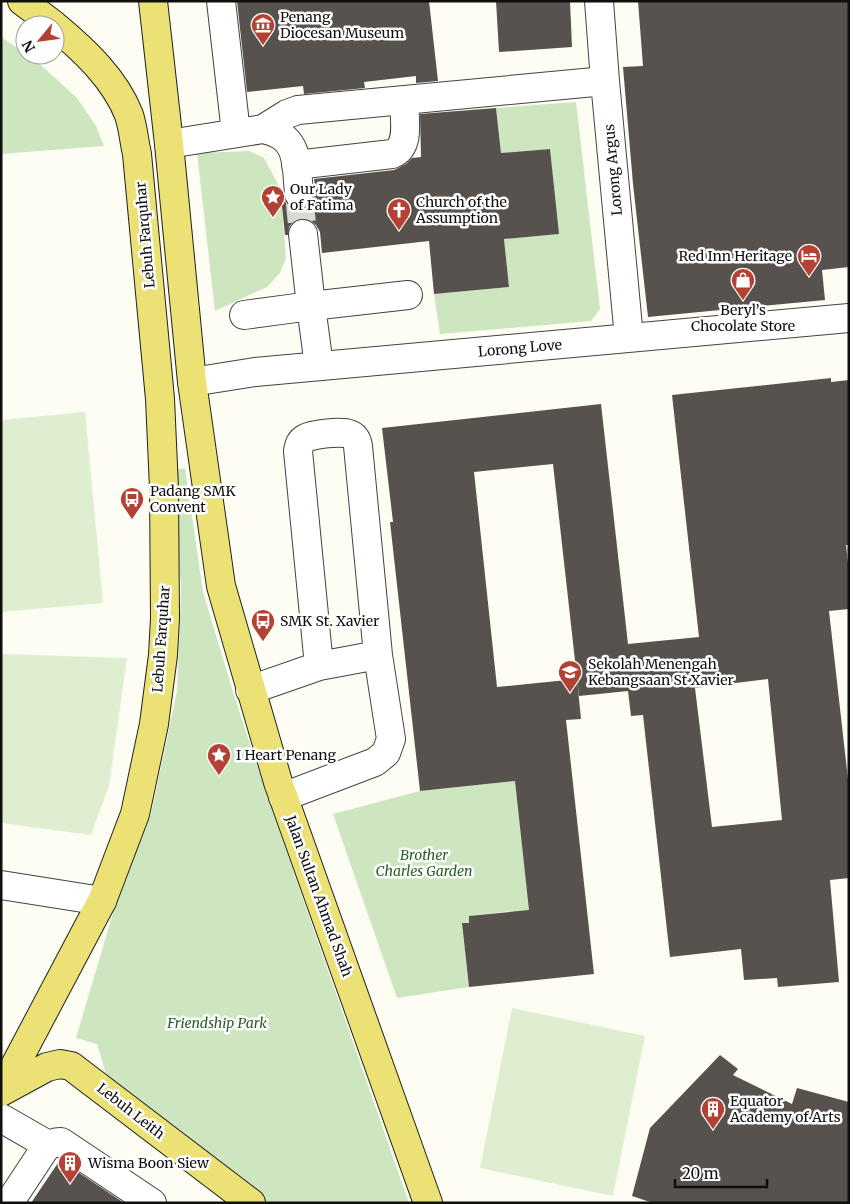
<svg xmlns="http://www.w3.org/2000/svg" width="850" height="1204" viewBox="0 0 850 1204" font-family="Merriweather,serif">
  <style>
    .green { fill: #cde6bf }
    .pitch { fill: #dfeed0 }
    .building { fill: #57524d; fill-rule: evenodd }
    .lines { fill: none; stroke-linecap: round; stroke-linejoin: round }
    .minor-tunnel { stroke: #dad9d1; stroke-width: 28; stroke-dasharray: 28 14; stroke-linecap: butt }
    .minor-casing { stroke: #424242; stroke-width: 30 }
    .major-casing { stroke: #202020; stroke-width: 30 }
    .minor { stroke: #fff; stroke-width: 28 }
    .major { stroke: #ebe175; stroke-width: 28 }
    .labels { text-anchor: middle; stroke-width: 5; stroke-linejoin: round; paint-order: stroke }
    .poi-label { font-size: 14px; fill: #0f0f0f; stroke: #fff; text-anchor: start }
    .street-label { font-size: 14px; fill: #0f0f0f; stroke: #fff }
    .park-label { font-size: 14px; font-style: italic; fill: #286125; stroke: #fff }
  </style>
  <rect width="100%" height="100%" fill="#fefdf3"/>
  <path class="green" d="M 1,37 L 25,53 L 25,55 L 33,58 L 77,98 L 96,126 L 104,146 L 1,154 Z
    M 576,102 L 600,309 L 591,321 L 440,334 L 434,294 L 509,287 L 504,239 L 558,234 L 550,149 L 501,153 L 496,108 Z
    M 249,151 L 264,158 L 277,182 L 281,197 L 286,258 L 280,273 L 267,287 L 215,311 L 197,153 Z
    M 185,468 L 203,592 L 234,695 L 264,787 L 409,1203 L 243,1203 L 112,1094 L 97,1044 L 76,1038 L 115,906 L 151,814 L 177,691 L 181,590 L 174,470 Z
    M 515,781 L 530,917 L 512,911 L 469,916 L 469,923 L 462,924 L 469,987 L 397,998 L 333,814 L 420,791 Z"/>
  <path class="pitch" d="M 85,412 L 103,603 L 1,612 L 1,420 Z
    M 1,654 L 127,658 L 109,786 L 91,835 L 1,823 Z
    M 512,1008 L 645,1036 L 613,1196 L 480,1168 Z"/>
  <path class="building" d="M 237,1 L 429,1 L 438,81 L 416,83 L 416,76 L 364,82 L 365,88 L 304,94 L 303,86 L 247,92 Z
    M 496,1 L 570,1 L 572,47 L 499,52 Z
    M 638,1 L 849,1 L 849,267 L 822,270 L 825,300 L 648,317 L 633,184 L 623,67 L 643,66 Z
    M 496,108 L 501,153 L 550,149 L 559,234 L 504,239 L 509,287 L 434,294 L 429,241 L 322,253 L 320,232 L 316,225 L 310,220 L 302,218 L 293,222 L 289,227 L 288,235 L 285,235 L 281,197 L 284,196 L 286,203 L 292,208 L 301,209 L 308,207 L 313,200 L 316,192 L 314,179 L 394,170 L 406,164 L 412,158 L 421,157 L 420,114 Z
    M 831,378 L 831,382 L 849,380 L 849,545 L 846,545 L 849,571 L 849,609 L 829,611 L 849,788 L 849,878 L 830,880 L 839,982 L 778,987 L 777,978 L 744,980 L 741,949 L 670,957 L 643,715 L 631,716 L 628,691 L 579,696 L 553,464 L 474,472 L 497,687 L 577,679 L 581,719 L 566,720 L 594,974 L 469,987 L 462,923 L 469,923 L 469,916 L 529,910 L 515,781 L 420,791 L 390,522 L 393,522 L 382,428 L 601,404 L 628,644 L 699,637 L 672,395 ZM 768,679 L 782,820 L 712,827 L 695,688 Z
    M 720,1055 L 738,1069 L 733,1075 L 792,1104 L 797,1088 L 849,1102 L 849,1203 L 653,1203 L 632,1196 L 650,1128 Z
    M 60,1160 L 124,1203 L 31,1203 Z"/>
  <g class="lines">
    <path class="minor-tunnel" d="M 299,194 L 303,234"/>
    <g class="minor-casing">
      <path id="minor" d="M 221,1 L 236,133
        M 599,1 L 605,81 L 629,338
        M 263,129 L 287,114 L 298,110 L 605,81
        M 169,144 L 263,129 C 300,136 296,163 299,194
        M 296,165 L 392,154 C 411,147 404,118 404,100
        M 303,234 L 311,306 L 408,295
        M 244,315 L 311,306 L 319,366
        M 192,382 L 255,372 L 849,318
        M 250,690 L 319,666 L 378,655
        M 283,797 L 375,762 L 386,753 L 391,739 L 378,655 L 358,446 C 357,440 355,436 349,434 C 342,431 312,434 306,438 C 300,441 299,445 298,451 L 319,666
        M 1,885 L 102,901
        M 1,1118 L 48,1145
        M 9,1203 L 44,1150 C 49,1144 53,1142 61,1142 L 152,1203"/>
    </g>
    <g class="major-casing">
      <path id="major" d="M 22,1 L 54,25
        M 153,1 L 169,144 L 192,382 L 221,586 L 278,782 L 428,1203
        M 1,1092 L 102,901 L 135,814 L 154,724 L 163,655 L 165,618 L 164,488 L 160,399 L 137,154 C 134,141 133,127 129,115 C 115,79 84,50 55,26
        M 1,1092 L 47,1067 L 60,1064 L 71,1066 L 251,1203"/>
    </g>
    <use href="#minor" class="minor"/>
    <use href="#major" class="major"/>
  </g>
  <defs>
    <g id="museum-pin" transform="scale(1.25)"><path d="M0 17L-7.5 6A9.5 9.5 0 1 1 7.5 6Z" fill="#b34234" stroke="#fff"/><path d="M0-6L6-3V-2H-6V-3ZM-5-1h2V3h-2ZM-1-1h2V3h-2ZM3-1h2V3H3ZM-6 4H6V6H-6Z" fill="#fff"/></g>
    <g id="sight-pin" transform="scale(1.25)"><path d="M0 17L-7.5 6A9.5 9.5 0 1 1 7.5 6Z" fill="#b34234" stroke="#fff"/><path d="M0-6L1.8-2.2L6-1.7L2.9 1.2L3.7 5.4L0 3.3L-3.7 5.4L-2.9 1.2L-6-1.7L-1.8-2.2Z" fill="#fff"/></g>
    <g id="church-pin" transform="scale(1.25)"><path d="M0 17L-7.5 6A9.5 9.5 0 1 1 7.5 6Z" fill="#b34234" stroke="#fff"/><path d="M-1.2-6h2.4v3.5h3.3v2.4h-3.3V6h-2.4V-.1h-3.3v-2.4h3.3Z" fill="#fff"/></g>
    <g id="hotel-pin" transform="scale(1.25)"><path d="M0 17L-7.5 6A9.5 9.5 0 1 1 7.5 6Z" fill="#b34234" stroke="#fff"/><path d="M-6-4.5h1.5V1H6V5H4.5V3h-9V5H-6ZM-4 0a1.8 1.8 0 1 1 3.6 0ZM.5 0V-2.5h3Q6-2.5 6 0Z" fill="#fff"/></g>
    <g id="shop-pin" transform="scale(1.25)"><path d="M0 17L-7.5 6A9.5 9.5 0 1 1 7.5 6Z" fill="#b34234" stroke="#fff"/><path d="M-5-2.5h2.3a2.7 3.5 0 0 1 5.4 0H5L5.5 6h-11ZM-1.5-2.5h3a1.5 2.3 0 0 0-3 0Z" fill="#fff"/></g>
    <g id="bus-pin" transform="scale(1.25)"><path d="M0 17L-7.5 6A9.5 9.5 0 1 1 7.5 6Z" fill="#b34234" stroke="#fff"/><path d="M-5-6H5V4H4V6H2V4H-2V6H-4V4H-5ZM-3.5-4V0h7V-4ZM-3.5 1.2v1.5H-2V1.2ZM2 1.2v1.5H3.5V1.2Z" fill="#fff"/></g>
    <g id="school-pin" transform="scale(1.25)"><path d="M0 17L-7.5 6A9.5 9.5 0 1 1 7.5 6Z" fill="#b34234" stroke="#fff"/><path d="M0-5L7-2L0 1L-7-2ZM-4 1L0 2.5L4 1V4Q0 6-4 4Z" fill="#fff"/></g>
    <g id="building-pin" transform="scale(1.25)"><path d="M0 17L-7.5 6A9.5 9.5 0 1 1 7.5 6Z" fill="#b34234" stroke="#fff"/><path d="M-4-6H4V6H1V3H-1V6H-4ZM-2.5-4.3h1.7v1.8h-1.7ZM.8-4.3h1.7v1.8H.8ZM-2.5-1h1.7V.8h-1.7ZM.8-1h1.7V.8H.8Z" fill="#fff"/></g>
  </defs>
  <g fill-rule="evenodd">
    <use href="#museum-pin" x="263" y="25"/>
    <use href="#sight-pin" x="273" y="197"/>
    <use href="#church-pin" x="399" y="210"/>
    <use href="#hotel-pin" x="809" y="256"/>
    <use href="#shop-pin" x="743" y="280"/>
    <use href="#bus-pin" x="132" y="499"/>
    <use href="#bus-pin" x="263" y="621"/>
    <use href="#school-pin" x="570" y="672"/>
    <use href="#sight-pin" x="219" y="755"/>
    <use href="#building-pin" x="713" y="1109"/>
    <use href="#building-pin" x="70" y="1163"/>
  </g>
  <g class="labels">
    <g class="poi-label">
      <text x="280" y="22">Penang<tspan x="280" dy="16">Diocesan Museum</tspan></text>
      <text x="290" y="194">Our Lady<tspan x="290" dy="16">of Fatima</tspan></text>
      <text x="416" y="207">Church of the<tspan x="416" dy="16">Assumption</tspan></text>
      <text x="792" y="261" text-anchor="end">Red Inn Heritage</text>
      <text x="743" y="315" text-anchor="middle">Beryl’s<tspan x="743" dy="16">Chocolate Store</tspan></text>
      <text x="150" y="496">Padang SMK<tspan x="150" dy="16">Convent</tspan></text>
      <text x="280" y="626">SMK St. Xavier</text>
      <text x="588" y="669">Sekolah Menengah<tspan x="588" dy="16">Kebangsaan St Xavier</tspan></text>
      <text x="236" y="760">I Heart Penang</text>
      <text x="730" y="1106">Equator<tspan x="730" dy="16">Academy of Arts</tspan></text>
      <text x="88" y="1168">Wisma Boon Siew</text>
    </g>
    <g class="street-label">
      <text transform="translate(613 170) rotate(-95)" y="5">Lorong Argus</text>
      <text transform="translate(145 235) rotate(-95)" y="5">Lebuh Farquhar</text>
      <text transform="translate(520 348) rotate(-5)" y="5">Lorong Love</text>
      <text transform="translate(161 639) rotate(-86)" y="5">Lebuh Farquhar</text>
      <text transform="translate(319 896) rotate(70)" y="5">Jalan Sultan Ahmad Shah</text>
      <text transform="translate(131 1111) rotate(38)" y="5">Lebuh Leith</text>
    </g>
    <g class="park-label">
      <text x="424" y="860">Brother<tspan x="424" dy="16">Charles Garden</tspan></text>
      <text x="217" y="1028">Friendship Park</text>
    </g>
  </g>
  <rect width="850" height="1204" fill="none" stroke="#0f0f0f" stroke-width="5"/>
  <g transform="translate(40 40) rotate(241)"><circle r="24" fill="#ffffff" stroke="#9f9f9f"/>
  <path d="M0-4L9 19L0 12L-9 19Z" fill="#b34234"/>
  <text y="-8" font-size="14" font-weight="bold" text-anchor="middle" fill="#0f0f0f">N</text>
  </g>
  <path d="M675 1179v8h92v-8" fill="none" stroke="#0f0f0f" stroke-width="2.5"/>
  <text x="682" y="1179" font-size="15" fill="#0f0f0f" stroke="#ffffff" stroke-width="4" paint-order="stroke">20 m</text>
</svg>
